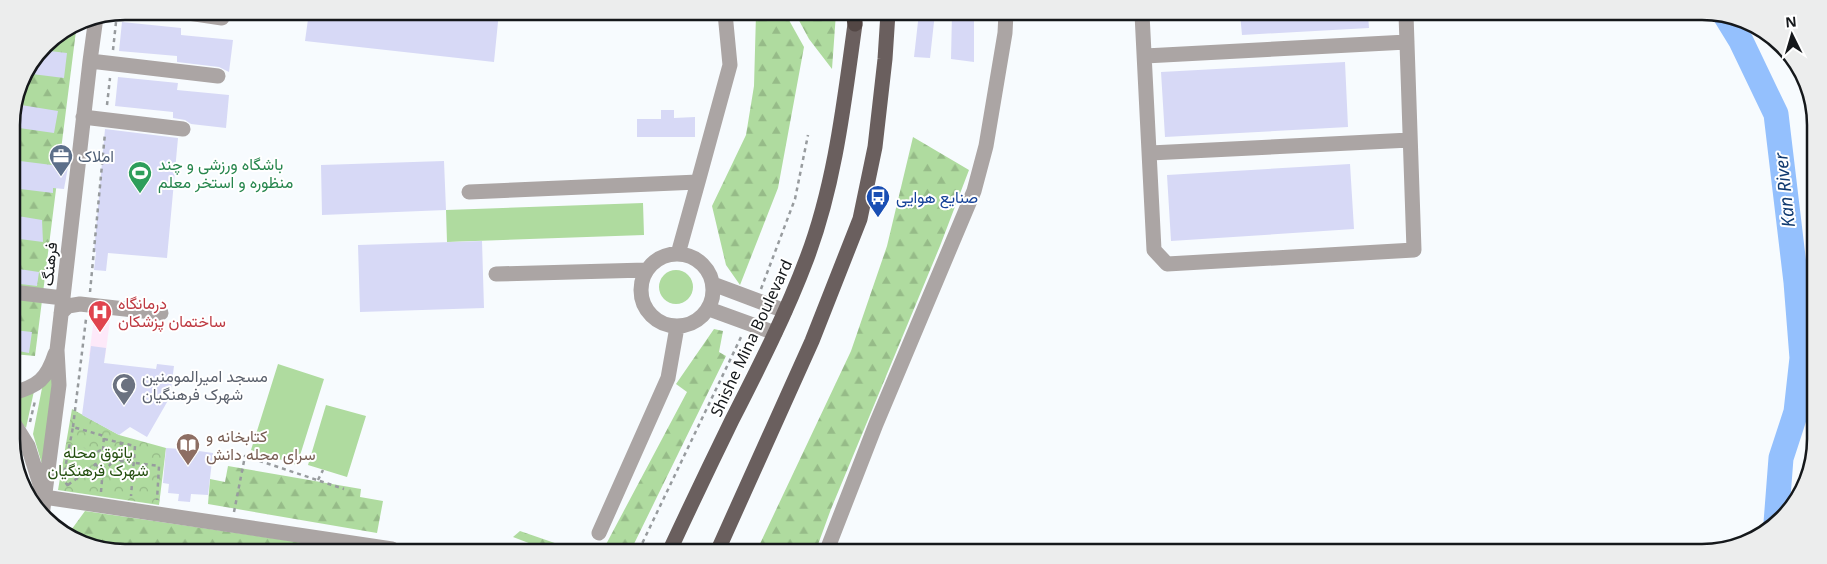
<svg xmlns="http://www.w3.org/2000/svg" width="1827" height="564" viewBox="0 0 1827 564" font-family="'Noto Sans',Vazirmatn,sans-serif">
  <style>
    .medical { fill: #fde9f9 }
    .green { fill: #afdb9f }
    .forest { fill: url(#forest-firs) }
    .park { fill: url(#park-crowns) }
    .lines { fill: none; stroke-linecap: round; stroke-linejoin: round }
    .river { stroke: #94c0fd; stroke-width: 25 }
    .building { fill: #d7d9f6 }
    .path { stroke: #979b9e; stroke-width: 2.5; stroke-dasharray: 4 4; stroke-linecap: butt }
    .minor { stroke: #aba5a4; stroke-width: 15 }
    .major { stroke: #6a5f5e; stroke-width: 15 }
    .highway { stroke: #534745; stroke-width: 15 }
    .labels { text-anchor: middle; stroke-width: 4; stroke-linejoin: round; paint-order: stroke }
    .service-label { font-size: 16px; fill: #4e5e75; stroke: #fff; text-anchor: start }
    .leisure-label { font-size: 16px; fill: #27864d; stroke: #fff; text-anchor: start }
    .transit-label { font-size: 16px; fill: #164399; stroke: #fff; text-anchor: start }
    .street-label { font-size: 16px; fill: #15181b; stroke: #fff }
    .health-label { font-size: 16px; fill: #be3a42; stroke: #fff; text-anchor: start }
    .worship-label { font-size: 16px; fill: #5b616d; stroke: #fff; text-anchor: start }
    .education-label { font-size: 16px; fill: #785e54; stroke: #fff; text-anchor: start }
    .park-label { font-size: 16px; fill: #244f0f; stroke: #fff }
    .water-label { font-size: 18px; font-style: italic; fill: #103a70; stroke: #fff }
    .rim { fill: none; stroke: #15181b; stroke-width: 2.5 }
  </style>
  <defs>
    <pattern id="forest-firs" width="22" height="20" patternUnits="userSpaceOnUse" patternTransform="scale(1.25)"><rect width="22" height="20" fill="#afdb9f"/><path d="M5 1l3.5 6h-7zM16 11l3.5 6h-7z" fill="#96bb88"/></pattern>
    <pattern id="park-crowns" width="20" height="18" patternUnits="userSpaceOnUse" patternTransform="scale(1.25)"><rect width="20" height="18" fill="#afdb9f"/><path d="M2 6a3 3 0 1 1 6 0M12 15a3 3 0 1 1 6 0" fill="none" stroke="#96bb88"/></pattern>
  </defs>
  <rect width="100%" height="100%" fill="#f7fbfe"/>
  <path class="medical" d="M 94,318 L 110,320 L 105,358 L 89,356 Z"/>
  <path class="green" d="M 643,203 L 644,235 L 447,242 L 446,210 Z
    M659 287a17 17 0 1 1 34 0a17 17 0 1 1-34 0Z
    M 54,364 L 44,471 L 33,434 L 42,388 Z
    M 278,364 L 324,379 L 297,465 L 251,450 Z
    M 34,391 L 26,428 L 13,414 L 13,399 Z
    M 326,405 L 366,416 L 347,477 L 308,465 Z"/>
  <path class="forest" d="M 760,13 L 785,13 L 804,47 L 778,188 L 740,285 L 726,265 L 712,206 L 746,135 L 754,86 L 756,14 Z
    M 795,13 L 836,13 L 832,69 L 809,39 Z
    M 77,23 L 35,356 L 13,354 L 11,118 L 23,75 L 45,44 Z
    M 913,137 L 969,170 L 940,246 L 831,509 L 816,550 L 757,550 L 851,351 L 887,246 Z
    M 714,329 L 723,331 L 719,352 L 726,356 L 631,550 L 603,550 L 687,392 L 676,384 Z
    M 228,466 L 361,489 L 360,497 L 383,501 L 377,533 L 208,504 L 210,479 L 225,482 Z
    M 85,511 L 347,549 L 95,549 L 69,533 Z
    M 520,531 L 575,550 L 547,550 L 513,537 Z"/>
  <path class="park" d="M 72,409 L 119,435 L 166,448 L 159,505 L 58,490 Z"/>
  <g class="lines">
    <path class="river" d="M 1725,15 L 1741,41 L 1776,114 L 1796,282 L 1802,358 L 1796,412 L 1781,458 L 1776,523"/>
  </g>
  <path class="building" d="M 309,12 L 499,12 L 494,62 L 305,41 Z
    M 919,13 L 935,13 L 930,58 L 914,57 Z
    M 952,13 L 974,13 L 974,62 L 951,59 Z
    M 1240,14 L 1368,14 L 1369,28 L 1242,35 Z
    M 122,22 L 181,28 L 181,35 L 233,40 L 229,72 L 219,67 L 177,62 L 177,56 L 119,51 Z
    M 41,50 L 67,53 L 64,78 L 24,73 Z
    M 1345,62 L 1348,127 L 1165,137 L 1161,72 Z
    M 118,77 L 178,83 L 177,90 L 229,95 L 226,128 L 191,124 L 185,120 L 173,118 L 173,112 L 115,106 Z
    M 15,104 L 58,111 L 54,133 L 12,127 L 11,118 Z
    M 661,110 L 674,110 L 674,118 L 695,117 L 695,137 L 637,137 L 637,119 L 661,119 Z
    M 105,129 L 178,138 L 167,258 L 108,253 L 106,271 L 94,270 L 96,252 L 94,252 Z
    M 12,160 L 68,167 L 64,189 L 53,188 L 53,193 L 12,188 Z
    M 444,161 L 446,210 L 322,215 L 321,165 Z
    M 1350,164 L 1354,229 L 1171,241 L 1167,175 Z
    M 12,215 L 42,220 L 43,242 L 12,238 Z
    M 482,241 L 484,308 L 360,312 L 358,245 Z
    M 12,268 L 39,272 L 37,286 L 12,283 Z
    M 13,330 L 32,332 L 29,353 L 13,350 Z
    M 91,346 L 106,348 L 104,363 L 156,369 L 157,364 L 174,366 L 170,397 L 147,437 L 130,427 L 119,435 L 82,415 Z
    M 182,438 L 200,440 L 199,451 L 213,453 L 208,495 L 191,494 L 190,502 L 178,501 L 179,494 L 168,493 L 169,484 L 163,483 L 166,448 L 181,449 Z"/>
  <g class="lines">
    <path class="path" d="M 113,50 L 117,13
      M 107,105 L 110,78
      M 761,289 L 795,199 L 808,135
      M 90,292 L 105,133
      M 30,422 L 35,401
      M 73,427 L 86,319
      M 104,439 L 135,446 L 131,496
      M94 459a9 9 0 1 1 18 0a9 9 0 1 1-18 0Z
      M 68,453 L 94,457
      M 84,456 L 85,448
      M 112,460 L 159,466 L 157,500
      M 258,460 L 260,453
      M 119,461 L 121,443
      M 318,480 L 323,470
      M 68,485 L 96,464
      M 68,486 L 63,479 L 73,427 L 104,436 L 103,450
      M 101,492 L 103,468
      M 234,512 L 245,456 L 344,489
      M 639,550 L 742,335"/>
    <path class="minor" d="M 175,11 L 222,18
      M 1142,14 L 1154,250 L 1167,264 L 1414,250 L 1406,14
      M 1145,56 L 1407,42
      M 90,61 L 218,76
      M 83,117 L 183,129
      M 1150,153 L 1410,140
      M 698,182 L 730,65 L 725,13
      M 469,192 L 698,182 L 678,254
      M641 290a36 36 0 1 1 72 0a36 36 0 1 1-72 0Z
      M 496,274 L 646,270
      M 713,284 L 785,311
      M 12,292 L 63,298
      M 709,309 L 775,333
      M 61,313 L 68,306 L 80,304 L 161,313
      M 13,393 C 38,386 47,379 55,354
      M 13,422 L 28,446 L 44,497 L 392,549
      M 42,516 L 59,385 L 57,350 L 90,61 L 96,17
      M 599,533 L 668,378 L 677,327
      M 827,550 L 876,424 L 974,191 L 986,146 L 1005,33 L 1006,13"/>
    <path class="major" d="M 670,550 C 690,507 711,463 732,420 C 759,367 786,314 807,258 C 835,184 844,103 855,24 L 855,13
      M 718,550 L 812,341 L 860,219 L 875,147 L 885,59 L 888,13"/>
    <path class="highway" d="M 853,13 L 855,24"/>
  </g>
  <defs>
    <g id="office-pin" transform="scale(1.25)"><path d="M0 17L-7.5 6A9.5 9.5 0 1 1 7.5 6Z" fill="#5c6f8a" stroke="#fff"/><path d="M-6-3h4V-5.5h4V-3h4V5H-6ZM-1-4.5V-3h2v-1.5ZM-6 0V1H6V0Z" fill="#fff"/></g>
    <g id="stadium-pin" transform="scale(1.25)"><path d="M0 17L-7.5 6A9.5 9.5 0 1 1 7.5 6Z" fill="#2e9e5b" stroke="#fff"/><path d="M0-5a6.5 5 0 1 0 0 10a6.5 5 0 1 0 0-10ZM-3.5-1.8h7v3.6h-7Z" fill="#fff"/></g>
    <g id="bus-pin" transform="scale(1.25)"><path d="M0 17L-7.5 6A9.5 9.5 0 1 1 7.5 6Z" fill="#1a4fb4" stroke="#fff"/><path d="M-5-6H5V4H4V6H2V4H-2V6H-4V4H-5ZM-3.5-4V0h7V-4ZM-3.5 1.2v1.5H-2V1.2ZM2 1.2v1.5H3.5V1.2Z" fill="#fff"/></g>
    <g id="hospital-pin" transform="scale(1.25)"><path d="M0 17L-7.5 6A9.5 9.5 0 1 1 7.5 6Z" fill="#e0444e" stroke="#fff"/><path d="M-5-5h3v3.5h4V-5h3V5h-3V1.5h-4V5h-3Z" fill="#fff"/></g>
    <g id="mosque-pin" transform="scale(1.25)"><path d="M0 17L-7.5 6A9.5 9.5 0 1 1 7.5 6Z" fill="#6b7280" stroke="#fff"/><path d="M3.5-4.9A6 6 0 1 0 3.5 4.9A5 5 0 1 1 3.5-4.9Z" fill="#fff"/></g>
    <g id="library-pin" transform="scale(1.25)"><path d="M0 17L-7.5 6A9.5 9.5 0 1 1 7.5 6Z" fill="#8d6e63" stroke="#fff"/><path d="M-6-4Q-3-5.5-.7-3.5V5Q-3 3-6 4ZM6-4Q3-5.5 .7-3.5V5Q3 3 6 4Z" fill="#fff"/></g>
  </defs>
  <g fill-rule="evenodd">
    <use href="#office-pin" x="61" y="156"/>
    <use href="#stadium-pin" x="140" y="173"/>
    <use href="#bus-pin" x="878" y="197"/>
    <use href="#hospital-pin" x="100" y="312"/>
    <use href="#mosque-pin" x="124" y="385"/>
    <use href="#library-pin" x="188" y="445"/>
  </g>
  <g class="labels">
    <g class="service-label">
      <text x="78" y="162">املاک</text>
    </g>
    <g class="leisure-label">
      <text x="158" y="170">باشگاه ورزشی و چند<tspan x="158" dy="18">منظوره و استخر معلم</tspan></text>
    </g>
    <g class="transit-label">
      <text x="896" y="203">صنایع هوایی</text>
    </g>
    <g class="street-label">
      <text transform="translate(49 264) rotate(-84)" y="6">فرهنگ</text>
      <text transform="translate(751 338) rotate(-65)" y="6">Shishe Mina Boulevard</text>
    </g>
    <g class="health-label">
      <text x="118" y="309">درمانگاه<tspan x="118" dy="18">ساختمان پزشکان</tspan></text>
    </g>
    <g class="worship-label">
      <text x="142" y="382">مسجد امیرالمومنین<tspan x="142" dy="18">شهرک فرهنگیان</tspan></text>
    </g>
    <g class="education-label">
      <text x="206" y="442">کتابخانه و<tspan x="206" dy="18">سرای محله دانش</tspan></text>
    </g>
    <g class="park-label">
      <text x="98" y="458">پاتوق محله<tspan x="98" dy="18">شهرک فرهنگیان</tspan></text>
    </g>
    <g class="water-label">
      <text transform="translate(1785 190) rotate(-96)" y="6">Kan River</text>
    </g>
  </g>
  <path d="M0 0H1827V564H0ZM125 20H1702A105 105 0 0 1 1807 125V439A105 105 0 0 1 1702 544H125A105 105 0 0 1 20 439V125A105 105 0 0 1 125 20Z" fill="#eceded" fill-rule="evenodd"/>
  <path class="rim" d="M125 20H1702A105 105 0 0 1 1807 125V439A105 105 0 0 1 1702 544H125A105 105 0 0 1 20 439V125A105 105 0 0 1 125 20Z"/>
  <g transform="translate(1792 35) rotate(355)" stroke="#ffffff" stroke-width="4" paint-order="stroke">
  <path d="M0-4L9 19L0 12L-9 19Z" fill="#15181b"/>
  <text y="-8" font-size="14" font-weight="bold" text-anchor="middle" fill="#15181b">N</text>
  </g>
</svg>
